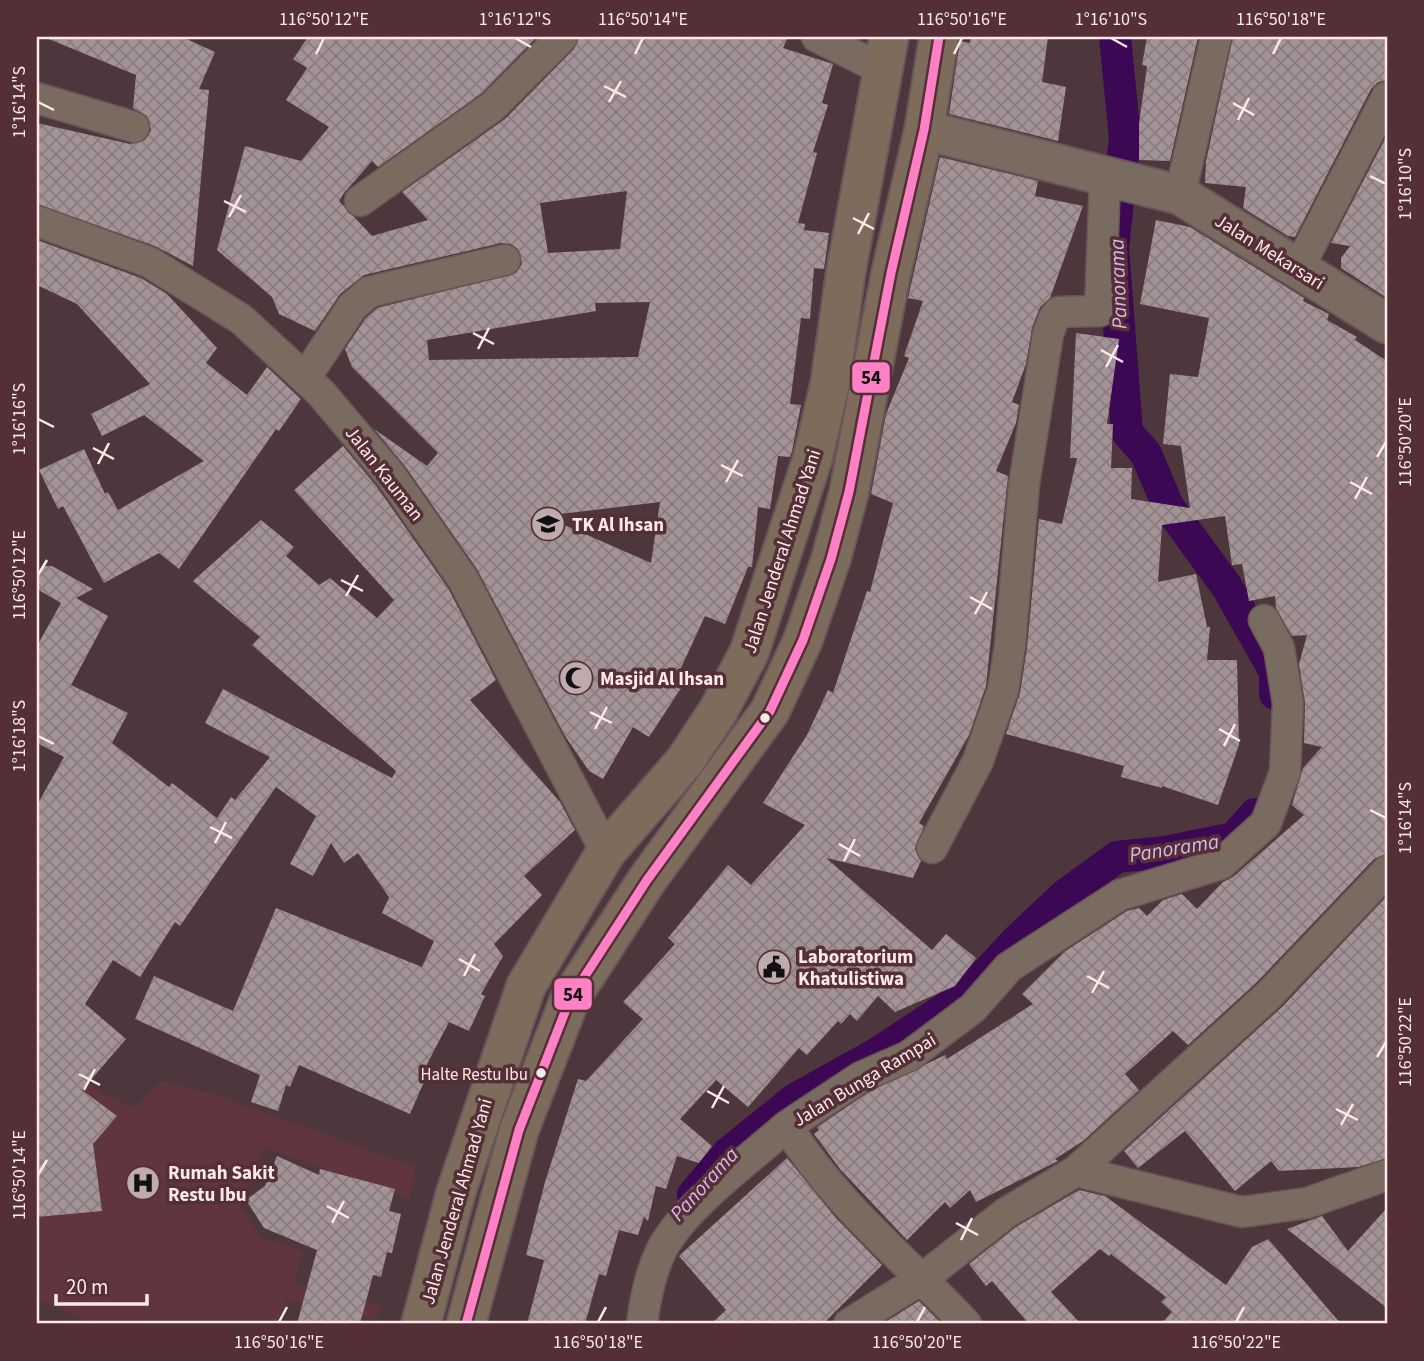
<svg xmlns="http://www.w3.org/2000/svg" width="1424" height="1361" viewBox="0 0 1424 1361" font-family="'Source Sans 3',sans-serif">
  <style>
    .built { fill: #60353d }
    .lines { fill: none; stroke-linecap: round; stroke-linejoin: round }
    .canal { stroke: #3c0854; stroke-width: 32 }
    .building { fill: url(#building-cross-hatch); fill-rule: evenodd }
    .minor-casing { stroke: #675559; stroke-width: 33 }
    .tertiary-casing { stroke: #675559; stroke-width: 42 }
    .secondary-casing { stroke: #675559; stroke-width: 42 }
    .minor { stroke: #796b5f; stroke-width: 30 }
    .tertiary { stroke: #796b5f; stroke-width: 38 }
    .secondary { stroke: #7d6c5c; stroke-width: 38 }
    .bus-1-casing { stroke: #552f36; stroke-width: 14 }
    .bus-1 { stroke: #ff80c5; stroke-width: 9 }
    .ticks { fill: none; stroke: #fde8eb; stroke-width: 2.5 }
    .bus-dot { fill: #fde8eb; stroke: #552f36; stroke-width: 2.5 }
    .labels { text-anchor: middle; stroke-width: 7; stroke-linejoin: round; paint-order: stroke }
    .bus-label { font-size: 17px; fill: #fde8eb; stroke: #552f36; text-anchor: end }
    .street-label { font-size: 19px; fill: #fde8eb; stroke: #552f36 }
    .poi-label { font-size: 19px; font-weight: bold; fill: #fde8eb; stroke: #552f36; text-anchor: start }
    .water-label { font-size: 21px; font-style: italic; fill: #d5b8ec; stroke: #552f36 }
    .line-badge { stroke: #552f36; stroke-width: 2.5 }
    .pale-badge-label { font-size: 19px; text-anchor: middle; font-weight: bold; fill: #111 }
    .neatline { fill: none; stroke: #fde8eb; stroke-width: 2.5 }
    .ticks-label { font-size: 18px; text-anchor: middle; fill: #fde8eb }
  </style>
  <defs>
    <pattern id="building-cross-hatch" width="8" height="8" patternUnits="userSpaceOnUse" patternTransform="scale(1.75)"><rect width="8" height="8" fill="#a39396"/><path d="M0 0l8 8M0 8l8-8" fill="none" stroke="#897c7e"/></pattern>
  </defs>
  <rect width="100%" height="100%" fill="#4d373c"/>
  <path class="built" d="M 37,1047 L 102,1093 L 135,1108 L 162,1081 L 213,1094 L 416,1167 L 409,1199 L 264,1147 L 240,1207 L 261,1237 L 304,1251 L 294,1283 L 381,1306 L 376,1320 L 287,1300 L 277,1324 L 95,1324 L 37,1299 Z"/>
  <g class="lines">
    <path class="canal" d="M 1115,37 L 1125,138 L 1113,248 L 1127,432 L 1146,454 L 1168,506 L 1227,587 L 1275,672 L 1275,694
      M 693,1195 L 728,1153 L 795,1099 L 876,1054 L 966,995 L 1015,942 L 1065,895 L 1117,857 L 1165,852 L 1234,838 L 1255,814"/>
  </g>
  <path class="building" d="M 44,37 L 182,37 L 215,52 L 199,89 L 209,90 L 193,266 L 155,246 L 37,204 L 37,123 L 130,144 L 145,140 L 151,131 L 147,116 L 133,108 L 136,75 Z
    M 308,37 L 531,37 L 534,40 L 482,93 L 378,167 L 372,161 L 344,193 L 339,201 L 372,236 L 428,220 L 402,192 L 505,119 L 574,49 L 579,37 L 788,37 L 783,48 L 833,64 L 822,103 L 828,105 L 813,152 L 817,153 L 798,223 L 805,224 L 804,230 L 829,233 L 824,269 L 814,268 L 810,319 L 801,318 L 790,404 L 801,405 L 792,451 L 790,457 L 778,456 L 770,509 L 758,507 L 752,567 L 748,567 L 725,624 L 705,616 L 680,670 L 689,676 L 649,737 L 633,727 L 603,779 L 589,771 L 565,736 L 477,569 L 405,466 L 374,429 L 427,466 L 438,453 L 352,367 L 345,349 L 365,319 L 377,308 L 516,273 L 522,264 L 518,249 L 511,244 L 501,243 L 364,275 L 340,294 L 315,331 L 279,314 L 272,297 L 217,250 L 245,146 L 301,161 L 329,127 L 286,100 L 307,68 L 293,59 ZM 627,191 L 620,249 L 548,253 L 540,203 ZM 650,302 L 638,357 L 429,360 L 427,340 L 596,311 L 595,303 ZM 660,502 L 651,563 L 544,516 Z
    M 971,37 L 1048,37 L 1042,82 L 1066,87 L 1058,141 L 949,114 L 960,41 L 970,43 Z
    M 1147,37 L 1198,37 L 1170,161 L 1139,160 L 1139,124 L 1147,66 L 1142,65 Z
    M 1233,37 L 1387,37 L 1387,80 L 1378,82 L 1371,89 L 1295,237 L 1288,236 L 1243,208 L 1246,187 L 1205,183 L 1206,161 Z
    M 1387,135 L 1387,298 L 1341,268 L 1341,258 L 1350,246 L 1331,243 Z
    M 940,157 L 1038,181 L 1035,196 L 1083,206 L 1050,298 L 1040,307 L 1032,328 L 1026,364 L 1012,402 L 1019,405 L 1016,423 L 996,471 L 1008,476 L 986,686 L 969,735 L 919,823 L 924,826 L 915,849 L 921,861 L 913,878 L 826,858 L 932,950 L 946,934 L 976,958 L 955,986 L 895,1012 L 878,996 L 857,1021 L 850,1014 L 841,1024 L 838,1021 L 807,1055 L 799,1048 L 748,1107 L 716,1080 L 680,1119 L 712,1146 L 699,1163 L 677,1156 L 666,1189 L 656,1186 L 648,1221 L 644,1217 L 638,1235 L 619,1230 L 606,1276 L 599,1274 L 585,1324 L 527,1324 L 544,1260 L 526,1255 L 545,1182 L 578,1079 L 586,1081 L 643,1019 L 623,1002 L 675,944 L 668,938 L 728,865 L 751,885 L 805,825 L 763,803 L 807,735 L 828,690 L 833,693 L 867,591 L 870,592 L 893,503 L 871,494 L 886,414 L 909,358 L 904,356 L 923,301 L 908,298 Z
    M 1156,220 L 1190,227 L 1304,298 L 1303,301 L 1329,314 L 1327,320 L 1357,337 L 1355,340 L 1387,361 L 1387,854 L 1374,859 L 1257,982 L 1188,1045 L 1173,1031 L 1125,1074 L 1139,1090 L 1083,1141 L 1055,1159 L 1058,1161 L 976,1202 L 970,1190 L 950,1208 L 945,1202 L 907,1240 L 840,1169 L 814,1134 L 819,1130 L 817,1127 L 869,1092 L 945,1055 L 947,1059 L 1033,1004 L 1022,994 L 1064,952 L 1127,911 L 1139,908 L 1147,916 L 1163,900 L 1182,894 L 1197,909 L 1223,882 L 1233,877 L 1304,815 L 1292,805 L 1303,768 L 1322,747 L 1304,743 L 1305,703 L 1299,664 L 1307,635 L 1292,636 L 1276,608 L 1275,596 L 1249,601 L 1242,564 L 1232,565 L 1225,516 L 1162,525 L 1158,582 L 1196,574 L 1207,627 L 1210,627 L 1207,660 L 1237,660 L 1239,745 L 1218,805 L 1162,786 L 1162,788 L 1121,777 L 1124,766 L 1006,734 L 1020,693 L 1027,648 L 1039,519 L 1062,524 L 1077,458 L 1070,458 L 1076,333 L 1119,339 L 1107,424 L 1113,424 L 1111,468 L 1132,468 L 1131,499 L 1190,508 L 1181,446 L 1163,444 L 1170,374 L 1198,377 L 1209,318 L 1140,304 Z
    M 37,240 L 141,278 L 167,294 L 217,348 L 206,363 L 247,395 L 267,367 L 301,399 L 279,431 L 276,429 L 179,569 L 159,553 L 104,583 L 63,506 L 58,509 L 39,470 L 84,449 L 105,494 L 108,492 L 118,510 L 204,461 L 144,415 L 102,436 L 91,414 L 150,384 L 77,304 L 37,285 Z
    M 343,446 L 377,487 L 448,588 L 496,680 L 470,700 L 560,802 L 575,830 L 524,876 L 542,895 L 494,944 L 503,956 L 481,994 L 485,996 L 469,1031 L 449,1022 L 426,1066 L 430,1068 L 410,1114 L 299,1065 L 290,1087 L 286,1085 L 278,1111 L 251,1102 L 260,1075 L 135,1019 L 154,976 L 233,1011 L 276,908 L 422,967 L 434,941 L 382,913 L 389,897 L 358,853 L 344,863 L 331,843 L 313,876 L 290,864 L 316,816 L 276,787 L 180,926 L 175,922 L 140,977 L 113,960 L 85,1004 L 126,1039 L 82,1090 L 117,1116 L 93,1144 L 102,1211 L 37,1217 L 37,805 L 64,757 L 37,743 L 37,646 L 61,603 L 37,589 L 37,576 L 42,566 L 52,566 L 93,589 L 76,598 L 108,616 L 71,685 L 128,713 L 112,743 L 169,787 L 172,783 L 217,818 L 231,797 L 235,800 L 270,757 L 205,723 L 223,689 L 392,778 L 396,771 L 252,645 L 260,637 L 193,581 L 261,520 L 294,547 L 286,556 L 319,585 L 330,578 L 377,618 L 394,600 L 294,490 Z
    M 1387,896 L 1387,1158 L 1358,1167 L 1279,1171 L 1271,1161 L 1235,1191 L 1185,1131 L 1138,1168 L 1124,1151 L 1282,1007 Z
    M 277,1156 L 319,1175 L 320,1169 L 395,1189 L 389,1211 L 401,1214 L 392,1253 L 387,1252 L 381,1277 L 373,1275 L 360,1324 L 297,1324 L 317,1250 L 264,1228 L 246,1200 L 265,1186 Z
    M 787,1158 L 835,1217 L 882,1265 L 823,1324 L 711,1324 L 726,1310 L 679,1256 Z
    M 1079,1190 L 1105,1196 L 1226,1285 L 1252,1247 L 1268,1239 L 1341,1324 L 1161,1324 L 1172,1312 L 1161,1302 L 1166,1297 L 1111,1254 L 1109,1256 L 1100,1249 L 1051,1292 L 1081,1324 L 1029,1324 L 992,1281 L 986,1286 L 969,1264 L 1016,1227 Z
    M 1387,1208 L 1387,1308 L 1287,1229 L 1322,1216 L 1348,1251 Z
    M 919,1301 L 942,1324 L 882,1324 Z"/>
  <g class="lines">
    <g class="minor-casing">
      <path id="minor" d="M 817,37 L 884,70
        M 37,98 L 134,127
        M 1180,195 L 1216,37
        M 360,201 L 493,106 L 562,37
        M 37,221 L 149,262 L 241,319 L 321,393 L 391,476 L 463,579 L 606,852
        M 1298,269 L 1387,97
        M 305,378 L 352,307 L 369,292 L 505,260
        M 932,848 L 978,761 L 1003,690 L 1010,645 L 1024,485 L 1048,334 L 1054,318 L 1059,312 L 1100,311 L 1105,178
        M 1076,1171 L 1242,1212 L 1307,1203 L 1387,1175
        M 642,1324 C 645,1300 650,1274 661,1251 C 682,1208 750,1159 787,1126
        M 849,1324 L 923,1278 L 1006,1213 L 1076,1171 L 1269,995 L 1387,871
        M 966,1324 C 905,1259 834,1203 787,1126 L 861,1077 L 909,1056 L 973,1008 L 1009,967 L 1120,895 L 1221,864 L 1266,823 L 1285,772 L 1288,703 L 1279,648 L 1264,620"/>
    </g>
    <g class="tertiary-casing">
      <path id="tertiary" d="M 924,130 L 1180,195 L 1387,324"/>
    </g>
    <g class="secondary-casing">
      <path id="secondary" d="M 421,1324 L 456,1192 L 526,986 L 606,852 L 685,761 L 718,711 L 749,653 L 813,457 L 830,384 L 846,271 L 889,37
        M 466,1324 L 519,1130 L 570,999 L 647,880 L 770,711 L 803,640 L 831,559 L 849,492 L 891,273 L 924,130 L 939,37"/>
    </g>
    <use href="#minor" class="minor"/>
    <use href="#tertiary" class="tertiary"/>
    <use href="#secondary" class="secondary"/>
    <g class="bus-1-casing">
      <path id="bus-1" d="M 466,1324 L 519,1130 L 570,999 L 647,880 L 770,711 L 803,640 L 831,559 L 849,492 L 891,273 L 924,130 L 939,37"/>
    </g>
    <use href="#bus-1" class="bus-1"/>
  </g>
  <path class="ticks" d="M 515,38 L 531,47M 1111,38 L 1127,47M 316,54 L 324,38M 635,54 L 643,38M 954,54 L 962,38M 1273,54 L 1281,38M 604,86 L 626,97M 38,102 L 54,110M 609,102 L 621,81M 1233,103 L 1254,115M 1238,120 L 1249,98M 1370,176 L 1386,184M 224,201 L 246,212M 229,217 L 241,195M 853,218 L 874,229M 858,234 L 869,213M 473,333 L 494,344M 478,349 L 489,328M 1101,350 L 1123,362M 1106,367 L 1118,345M 38,419 L 54,427M 93,448 L 114,459M 1377,457 L 1386,442M 98,464 L 109,443M 721,465 L 743,476M 726,482 L 738,460M 1350,482 L 1372,494M 1355,499 L 1367,477M 38,575 L 47,560M 341,580 L 363,591M 346,596 L 358,575M 970,597 L 992,609M 975,614 L 987,592M 590,712 L 612,723M 595,729 L 607,707M 1219,729 L 1240,741M 38,736 L 54,744M 1224,746 L 1235,724M 1370,810 L 1386,818M 210,827 L 232,838M 215,843 L 226,822M 839,844 L 860,856M 844,861 L 855,839M 459,959 L 480,971M 464,976 L 475,954M 1087,976 L 1109,988M 1092,993 L 1104,971M 1377,1057 L 1386,1042M 79,1074 L 100,1085M 84,1090 L 95,1069M 707,1091 L 729,1103M 712,1108 L 724,1086M 1336,1109 L 1358,1120M 1341,1125 L 1353,1104M 38,1175 L 47,1160M 327,1206 L 349,1218M 332,1223 L 344,1201M 956,1223 L 978,1235M 961,1240 L 972,1218M 279,1322 L 287,1307M 598,1322 L 606,1307M 917,1322 L 925,1307M 1236,1322 L 1244,1307"/>
  <defs>
    <g id="school-disc" transform="scale(1.75)"><circle r="9.5" fill="#bfaaae" stroke="#552f36"/><path d="M0-5L7-2L0 1L-7-2ZM-4 1L0 2.5L4 1V4Q0 6-4 4Z" fill="#111"/></g>
    <g id="mosque-disc" transform="scale(1.75)"><circle r="9.5" fill="#bfaaae" stroke="#552f36"/><path d="M3.5-4.9A6 6 0 1 0 3.5 4.9A5 5 0 1 1 3.5-4.9Z" fill="#111"/></g>
    <g id="civic-disc" transform="scale(1.75)"><circle r="9.5" fill="#bfaaae" stroke="#552f36"/><path d="M-.6-6.5H3V-4.5H.6V-3L4-1V1h2V6H-6V1h2V-1L-.6-3ZM-1.2 2.5V6h2.4V2.5Z" fill="#111"/></g>
    <g id="hospital-disc" transform="scale(1.75)"><circle r="9.5" fill="#bfaaae" stroke="#552f36"/><path d="M-5-5h3v3.5h4V-5h3V5h-3V1.5h-4V5h-3Z" fill="#111"/></g>
  </defs>
  <g fill-rule="evenodd">
    <use href="#school-disc" x="548" y="524"/>
    <use href="#mosque-disc" x="576" y="678"/>
    <use href="#civic-disc" x="774" y="967"/>
    <use href="#hospital-disc" x="143" y="1183"/>
  </g>
  <g class="bus-dot">
    <circle cx="765" cy="718" r="6"/>
    <circle cx="541" cy="1073" r="6"/>
  </g>
  <g class="labels">
    <g class="bus-label">
      <text x="528" y="1080">Halte Restu Ibu</text>
    </g>
    <g class="street-label">
      <text transform="translate(1270 251) rotate(32)" y="7">Jalan Mekarsari</text>
      <text transform="translate(385 473) rotate(52)" y="7">Jalan Kauman</text>
      <text transform="translate(781 551) rotate(-72)" y="7">Jalan Jenderal Ahmad Yani</text>
      <text transform="translate(864 1079) rotate(-31)" y="7">Jalan Bunga Rampai</text>
      <text transform="translate(456 1201) rotate(-74)" y="7">Jalan Jenderal Ahmad Yani</text>
    </g>
    <g class="poi-label">
      <text x="572" y="531">TK Al Ihsan</text>
      <text x="600" y="685">Masjid Al Ihsan</text>
      <text x="798" y="963">Laboratorium<tspan x="798" dy="22">Khatulistiwa</tspan></text>
      <text x="168" y="1179">Rumah Sakit<tspan x="168" dy="22">Restu Ibu</tspan></text>
    </g>
    <g class="water-label">
      <text transform="translate(1118 284) rotate(-92)" y="7">Panorama</text>
      <text transform="translate(1174 848) rotate(-9)" y="7">Panorama</text>
      <text transform="translate(704 1184) rotate(-48)" y="7">Panorama</text>
    </g>
  </g>
  <g class="line-badge">
    <rect x="851" y="361" width="40" height="33" rx="7" fill="#ff80c5"/>
    <rect x="553" y="977" width="40" height="34" rx="7" fill="#ff80c5"/>
  </g>
  <g class="pale-badge-label">
    <text x="871" y="384">54</text>
    <text x="573" y="1001">54</text>
  </g>
  <rect width="1424" height="1361" fill="none" stroke="#552f36" stroke-width="77"/>
  <path d="M56 1294v10h91v-10" fill="none" stroke="#fde8eb" stroke-width="3.5"/>
  <text x="66" y="1294" font-size="21" fill="#fde8eb" stroke="#552f36" stroke-width="5" paint-order="stroke">20 m</text>
  <rect x="38" y="38" width="1348" height="1284" class="neatline"/>
  <g class="ticks-label">
    <text x="324" y="25">116°50'12"E</text>
    <text x="515" y="25">1°16'12"S</text>
    <text x="643" y="25">116°50'14"E</text>
    <text x="962" y="25">116°50'16"E</text>
    <text x="1111" y="25">1°16'10"S</text>
    <text x="1281" y="25">116°50'18"E</text>
    <text transform="translate(19 102) rotate(-90)" y="6">1°16'14"S</text>
    <text transform="translate(1405 184) rotate(-90)" y="6">1°16'10"S</text>
    <text transform="translate(19 419) rotate(-90)" y="6">1°16'16"S</text>
    <text transform="translate(1405 442) rotate(-90)" y="6">116°50'20"E</text>
    <text transform="translate(19 575) rotate(-90)" y="6">116°50'12"E</text>
    <text transform="translate(19 736) rotate(-90)" y="6">1°16'18"S</text>
    <text transform="translate(1405 818) rotate(-90)" y="6">1°16'14"S</text>
    <text transform="translate(1405 1042) rotate(-90)" y="6">116°50'22"E</text>
    <text transform="translate(19 1175) rotate(-90)" y="6">116°50'14"E</text>
    <text x="279" y="1348">116°50'16"E</text>
    <text x="598" y="1348">116°50'18"E</text>
    <text x="917" y="1348">116°50'20"E</text>
    <text x="1236" y="1348">116°50'22"E</text>
  </g>
</svg>
